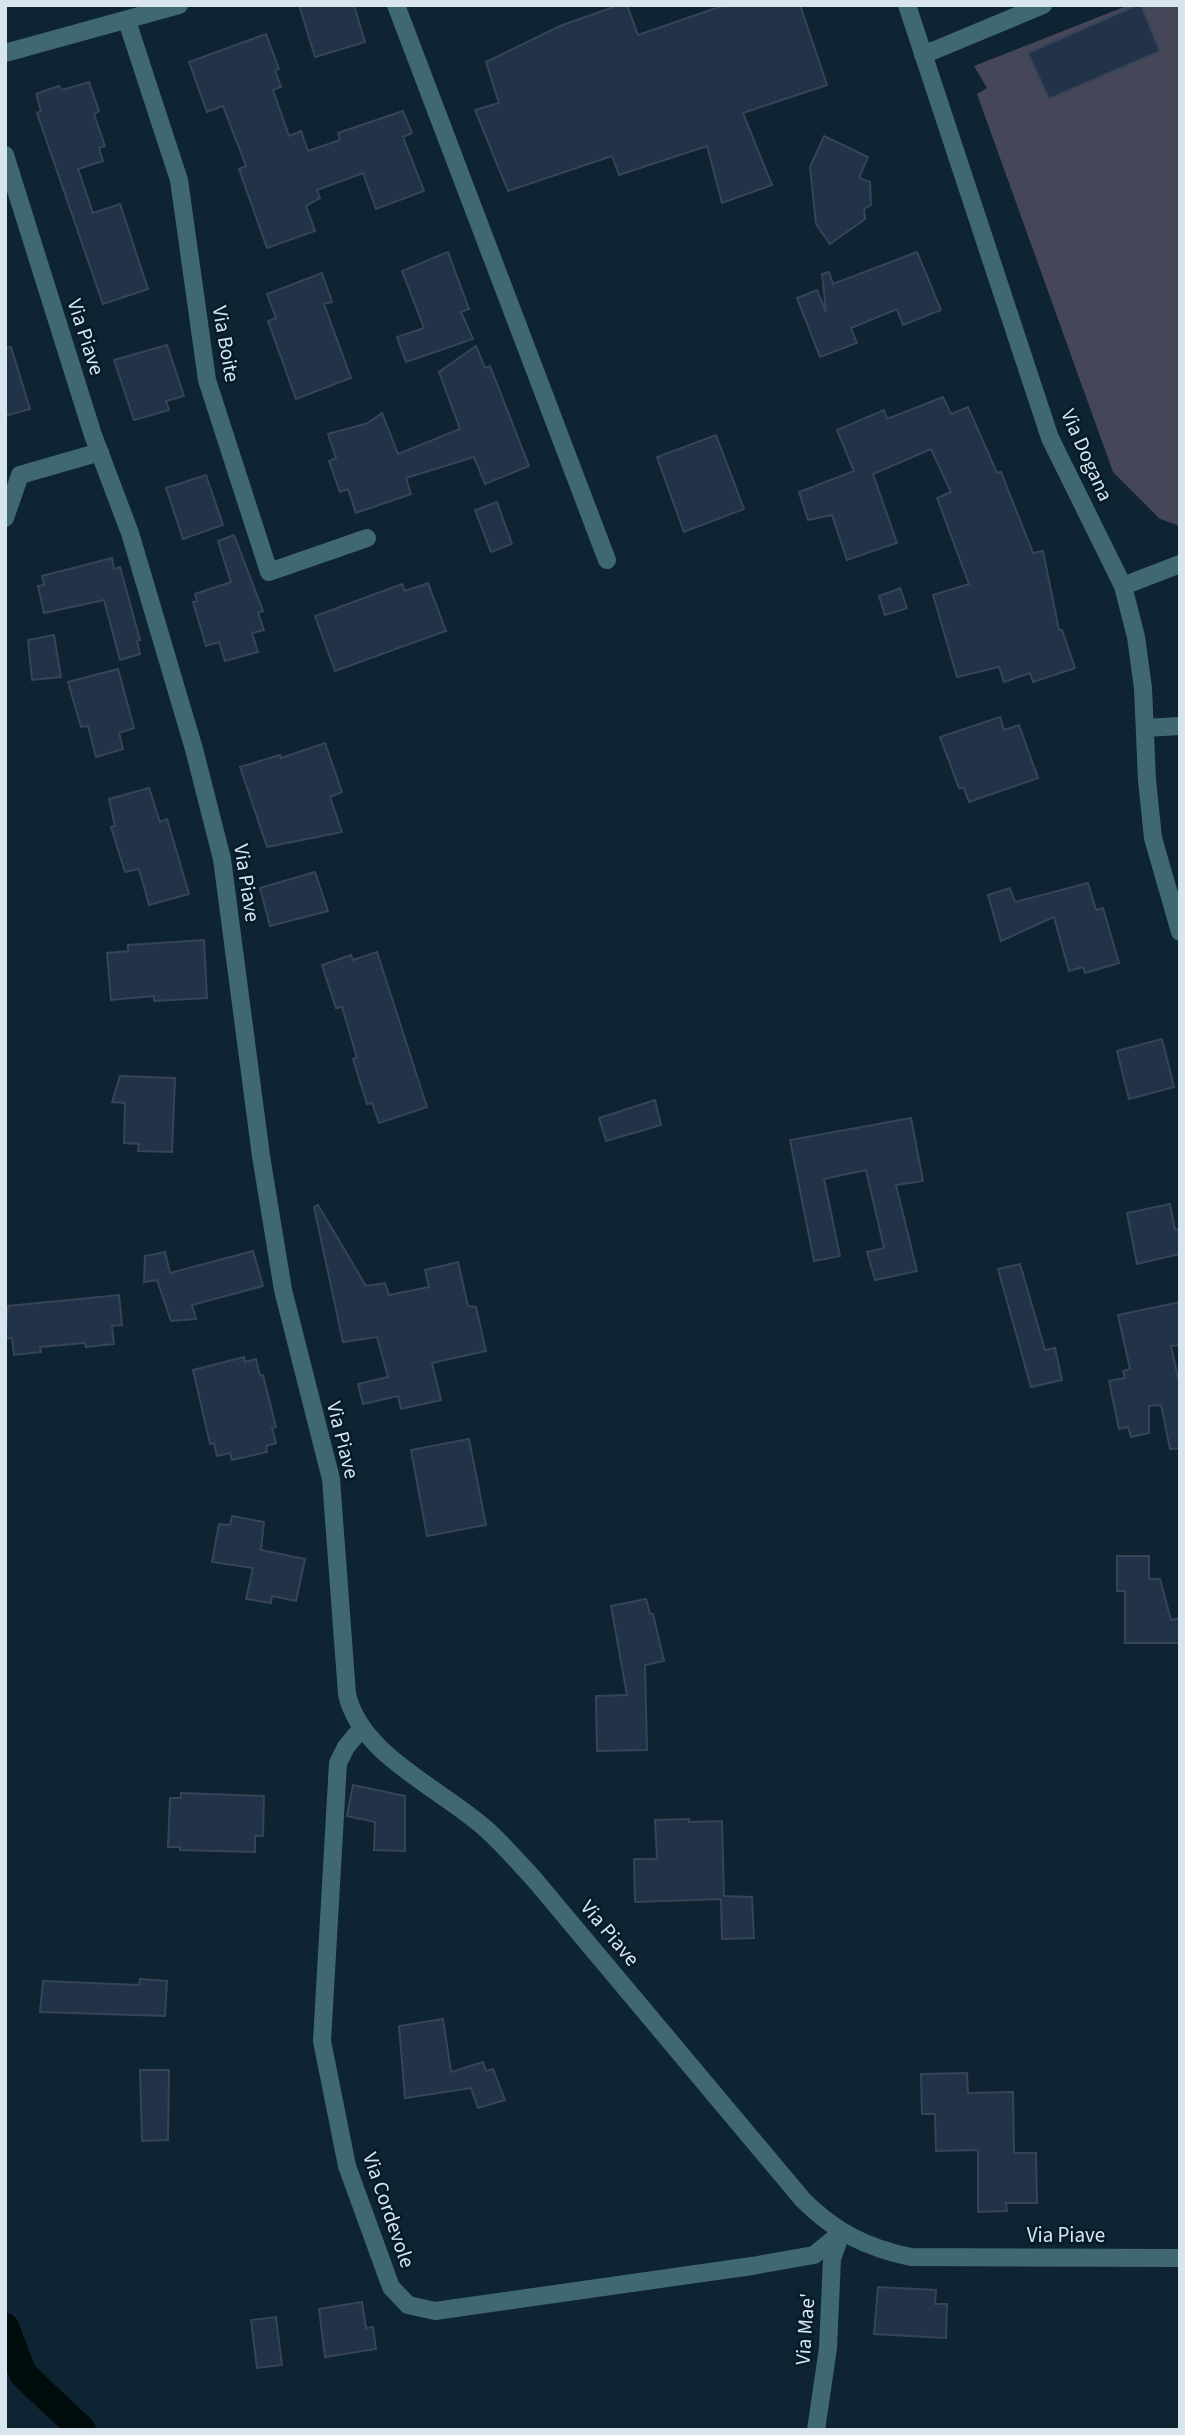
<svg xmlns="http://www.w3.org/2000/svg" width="1185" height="2435" viewBox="0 0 1185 2435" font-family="'Source Sans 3',sans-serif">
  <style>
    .green { fill: #454759 }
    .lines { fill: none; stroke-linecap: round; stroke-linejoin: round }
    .canal { stroke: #000b0b; stroke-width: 28 }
    .building { fill: #223249; stroke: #374458; stroke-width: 2 }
    .street { stroke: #406873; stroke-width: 18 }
    .labels { text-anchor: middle; stroke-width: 5; stroke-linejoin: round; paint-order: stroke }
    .street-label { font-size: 21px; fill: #d8e5ee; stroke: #051b28 }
  </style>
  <rect width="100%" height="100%" fill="#0e2432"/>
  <path class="green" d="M 1129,5 L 1180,5 L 1180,526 L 1160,519 L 1113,472 L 977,94 L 987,88 L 974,66 Z"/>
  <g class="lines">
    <path class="canal" d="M 5,2327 L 23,2374 L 82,2430"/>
  </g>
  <path class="building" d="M 299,5 L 354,5 L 365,42 L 315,57 Z
    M 619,5 L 627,5 L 638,35 L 725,5 L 800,5 L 827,85 L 743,113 L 772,185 L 722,203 L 707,146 L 619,175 L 612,156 L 508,191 L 475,110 L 499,103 L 486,62 L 560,26 Z
    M 1137,5 L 1141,5 L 1160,51 L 1049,99 L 1028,53 Z
    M 266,34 L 279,69 L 275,70 L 281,87 L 273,90 L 289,136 L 301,131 L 308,151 L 340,140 L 338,133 L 403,111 L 412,133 L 403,137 L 424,191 L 376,209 L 363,173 L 317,190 L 320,198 L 306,206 L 315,231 L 267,248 L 239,169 L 246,166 L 223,106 L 207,112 L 189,62 Z
    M 89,82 L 99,111 L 94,114 L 105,146 L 99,148 L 103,161 L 78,169 L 93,213 L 120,204 L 148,289 L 103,304 L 37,113 L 41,111 L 36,94 L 59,86 L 62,90 Z
    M 824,136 L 868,157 L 859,178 L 870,182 L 871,205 L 864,209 L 865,219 L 830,244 L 816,224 L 810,167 Z
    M 448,252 L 469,309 L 461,312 L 473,339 L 406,362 L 397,337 L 424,328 L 402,271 Z
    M 917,252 L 941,310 L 903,325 L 897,309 L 851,328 L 857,343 L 820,357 L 797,298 L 817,290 L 826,312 L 822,274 L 829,272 L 833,284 Z
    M 322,273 L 332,302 L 324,304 L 351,378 L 296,399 L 268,321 L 276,318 L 267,294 Z
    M 167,345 L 184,396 L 166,401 L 169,410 L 134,420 L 114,360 Z
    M 476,346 L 485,368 L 490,366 L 529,466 L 485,484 L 474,457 L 406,478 L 411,494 L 356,513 L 348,489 L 340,492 L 329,461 L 336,458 L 328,434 L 368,423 L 382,413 L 398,454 L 460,429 L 439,372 Z
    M 11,347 L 30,409 L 5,416 L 5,348 Z
    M 943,397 L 951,414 L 968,407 L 997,473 L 1001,472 L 1033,553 L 1043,551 L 1059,630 L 1062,630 L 1075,668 L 1033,682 L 1030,673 L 1004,682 L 999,667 L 957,677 L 933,595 L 969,584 L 937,498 L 951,492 L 931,449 L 873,474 L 897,543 L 847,560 L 832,515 L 808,520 L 799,492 L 854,471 L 837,430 L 884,410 L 887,419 Z
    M 716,435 L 744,509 L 684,532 L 657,457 Z
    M 206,475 L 223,525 L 183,539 L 166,488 Z
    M 497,502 L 512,544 L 491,552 L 475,510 Z
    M 234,535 L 263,611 L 258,613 L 264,630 L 252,633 L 258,652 L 225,661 L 219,642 L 206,646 L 193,602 L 197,601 L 195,594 L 231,582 L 218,541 Z
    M 112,558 L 114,569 L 120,567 L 140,640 L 137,641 L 140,654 L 120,660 L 104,600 L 44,613 L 38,586 L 44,585 L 42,576 Z
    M 428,583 L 446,631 L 335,671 L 315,616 L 402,584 L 405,591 Z
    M 900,588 L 907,608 L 885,615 L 879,596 Z
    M 54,635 L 61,677 L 32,680 L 28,640 Z
    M 118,669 L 134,728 L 119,733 L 123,749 L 96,757 L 88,726 L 81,727 L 68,682 Z
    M 1000,717 L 1004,730 L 1019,725 L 1038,778 L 969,802 L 964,788 L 959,788 L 940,737 Z
    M 325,743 L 342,792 L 330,797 L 342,832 L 267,847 L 240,767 L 280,755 L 281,758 Z
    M 149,788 L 160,822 L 167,819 L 189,894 L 149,905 L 139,869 L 125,872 L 111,827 L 115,826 L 109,799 Z
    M 315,872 L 328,911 L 270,926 L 260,888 Z
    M 1088,883 L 1096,910 L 1103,908 L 1119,963 L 1085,973 L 1083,967 L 1069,971 L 1054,917 L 1001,941 L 988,895 L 1010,888 L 1015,902 Z
    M 204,940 L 207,998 L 154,1001 L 154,996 L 111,1000 L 107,953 L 128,951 L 128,945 Z
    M 377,952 L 427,1107 L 379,1123 L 372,1103 L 367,1104 L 353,1059 L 357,1058 L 342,1007 L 336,1008 L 322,965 L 351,955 L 353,960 Z
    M 1162,1039 L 1174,1087 L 1129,1099 L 1117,1051 Z
    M 120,1076 L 175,1078 L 172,1152 L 138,1151 L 139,1144 L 124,1143 L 125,1103 L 112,1102 Z
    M 655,1100 L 661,1125 L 606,1141 L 599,1118 Z
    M 911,1118 L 923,1181 L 896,1185 L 917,1271 L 875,1280 L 867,1252 L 884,1248 L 866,1170 L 824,1179 L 840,1256 L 814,1261 L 790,1140 Z
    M 1170,1204 L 1175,1230 L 1180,1229 L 1180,1254 L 1137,1264 L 1127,1213 Z
    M 318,1205 L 366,1286 L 385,1283 L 389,1295 L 429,1287 L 425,1270 L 458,1262 L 468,1306 L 476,1307 L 486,1351 L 432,1363 L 441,1400 L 401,1409 L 398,1396 L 363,1404 L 358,1384 L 388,1377 L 377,1337 L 343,1342 L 314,1207 Z
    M 253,1251 L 263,1286 L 192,1305 L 196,1319 L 171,1321 L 157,1280 L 144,1282 L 145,1256 L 165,1252 L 170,1273 Z
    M 1020,1264 L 1045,1350 L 1055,1348 L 1062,1380 L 1031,1387 L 998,1269 Z
    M 119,1295 L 122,1325 L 112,1326 L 114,1344 L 86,1347 L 85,1343 L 40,1347 L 41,1352 L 14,1355 L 12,1338 L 5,1339 L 8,1306 Z
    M 1180,1302 L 1180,1345 L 1171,1346 L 1180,1387 L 1180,1448 L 1170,1449 L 1161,1405 L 1149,1406 L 1149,1433 L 1131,1437 L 1128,1427 L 1119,1429 L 1109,1381 L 1125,1378 L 1123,1371 L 1130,1369 L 1118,1315 Z
    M 244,1357 L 245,1362 L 256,1359 L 260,1376 L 263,1375 L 276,1427 L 272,1428 L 276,1443 L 266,1446 L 267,1452 L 232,1460 L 230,1453 L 217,1456 L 214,1443 L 210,1444 L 193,1370 Z
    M 469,1439 L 486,1525 L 427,1536 L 411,1450 Z
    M 232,1516 L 264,1522 L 261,1550 L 305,1559 L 296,1601 L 272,1596 L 271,1603 L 246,1599 L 253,1568 L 212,1562 L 219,1524 L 230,1525 Z
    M 1117,1556 L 1149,1556 L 1149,1579 L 1160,1579 L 1171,1620 L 1180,1618 L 1180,1643 L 1125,1643 L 1125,1591 L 1117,1591 Z
    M 646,1599 L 650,1614 L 653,1614 L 664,1661 L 645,1665 L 647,1750 L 597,1751 L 596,1696 L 627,1695 L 611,1606 Z
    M 353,1785 L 405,1796 L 405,1851 L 374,1850 L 375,1822 L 347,1816 Z
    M 181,1793 L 264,1796 L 263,1836 L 255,1836 L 255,1852 L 180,1850 L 180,1847 L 168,1847 L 170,1798 L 181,1798 Z
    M 689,1819 L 689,1822 L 722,1821 L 724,1896 L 752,1897 L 754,1938 L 722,1939 L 721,1899 L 635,1902 L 634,1859 L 657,1859 L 655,1820 Z
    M 140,1979 L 167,1981 L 165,2016 L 40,2012 L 43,1981 L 139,1985 Z
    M 443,2019 L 451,2072 L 483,2062 L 486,2071 L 493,2069 L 505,2100 L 478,2108 L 471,2088 L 405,2098 L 399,2026 Z
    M 140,2070 L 169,2070 L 168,2140 L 142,2141 Z
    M 967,2073 L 968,2093 L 1013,2092 L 1014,2153 L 1036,2153 L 1037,2203 L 1006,2203 L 1007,2211 L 978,2212 L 978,2150 L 936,2151 L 935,2114 L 922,2114 L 921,2074 Z
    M 878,2287 L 936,2290 L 935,2304 L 947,2304 L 946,2338 L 874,2334 Z
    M 362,2302 L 366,2328 L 373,2327 L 376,2349 L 325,2357 L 319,2309 Z
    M 276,2317 L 282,2365 L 257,2368 L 251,2320 Z"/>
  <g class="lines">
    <path class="street" d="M 396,5 L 607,560
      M 907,5 L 1050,438 L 1123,586 L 1136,637 L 1143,688 L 1147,780 L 1153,838 L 1180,932
      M 127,21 L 179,180 L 207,380 L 269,572 L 367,538
      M 5,53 L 179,5
      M 923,55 L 1043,5
      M 5,155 L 93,435 L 130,533 L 194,749 L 222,859 L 261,1156 L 283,1290 L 331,1479 L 347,1694 C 360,1755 442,1789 486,1829 C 503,1844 518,1862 534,1879 L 803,2200 C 835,2232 867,2248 911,2257 L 1180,2258
      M 5,518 L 20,475 L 100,452
      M 1123,586 L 1180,564
      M 1145,728 L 1180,726
      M 361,1729 L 346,1747 L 338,1763 L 322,2041 L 347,2166 L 391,2287 L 408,2305 L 435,2311 L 752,2266 L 814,2255 L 841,2233
      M 816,2430 L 828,2348 L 832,2259 L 841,2233"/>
  </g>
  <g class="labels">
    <g class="street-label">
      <text transform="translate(86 337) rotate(72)" y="7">Via Piave</text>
      <text transform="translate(226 344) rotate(80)" y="7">Via Boite</text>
      <text transform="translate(1087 455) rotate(66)" y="7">Via Dogana</text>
      <text transform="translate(247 883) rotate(81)" y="7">Via Piave</text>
      <text transform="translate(343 1440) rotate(76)" y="7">Via Piave</text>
      <text transform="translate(610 1933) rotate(50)" y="7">Via Piave</text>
      <text transform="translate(389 2210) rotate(71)" y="7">Via Cordevole</text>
      <text x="1066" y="2242">Via Piave</text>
      <text transform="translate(805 2329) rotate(-86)" y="7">Via Mae'</text>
    </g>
  </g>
  <rect width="1185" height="2435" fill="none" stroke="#d8e5ee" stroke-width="14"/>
</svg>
